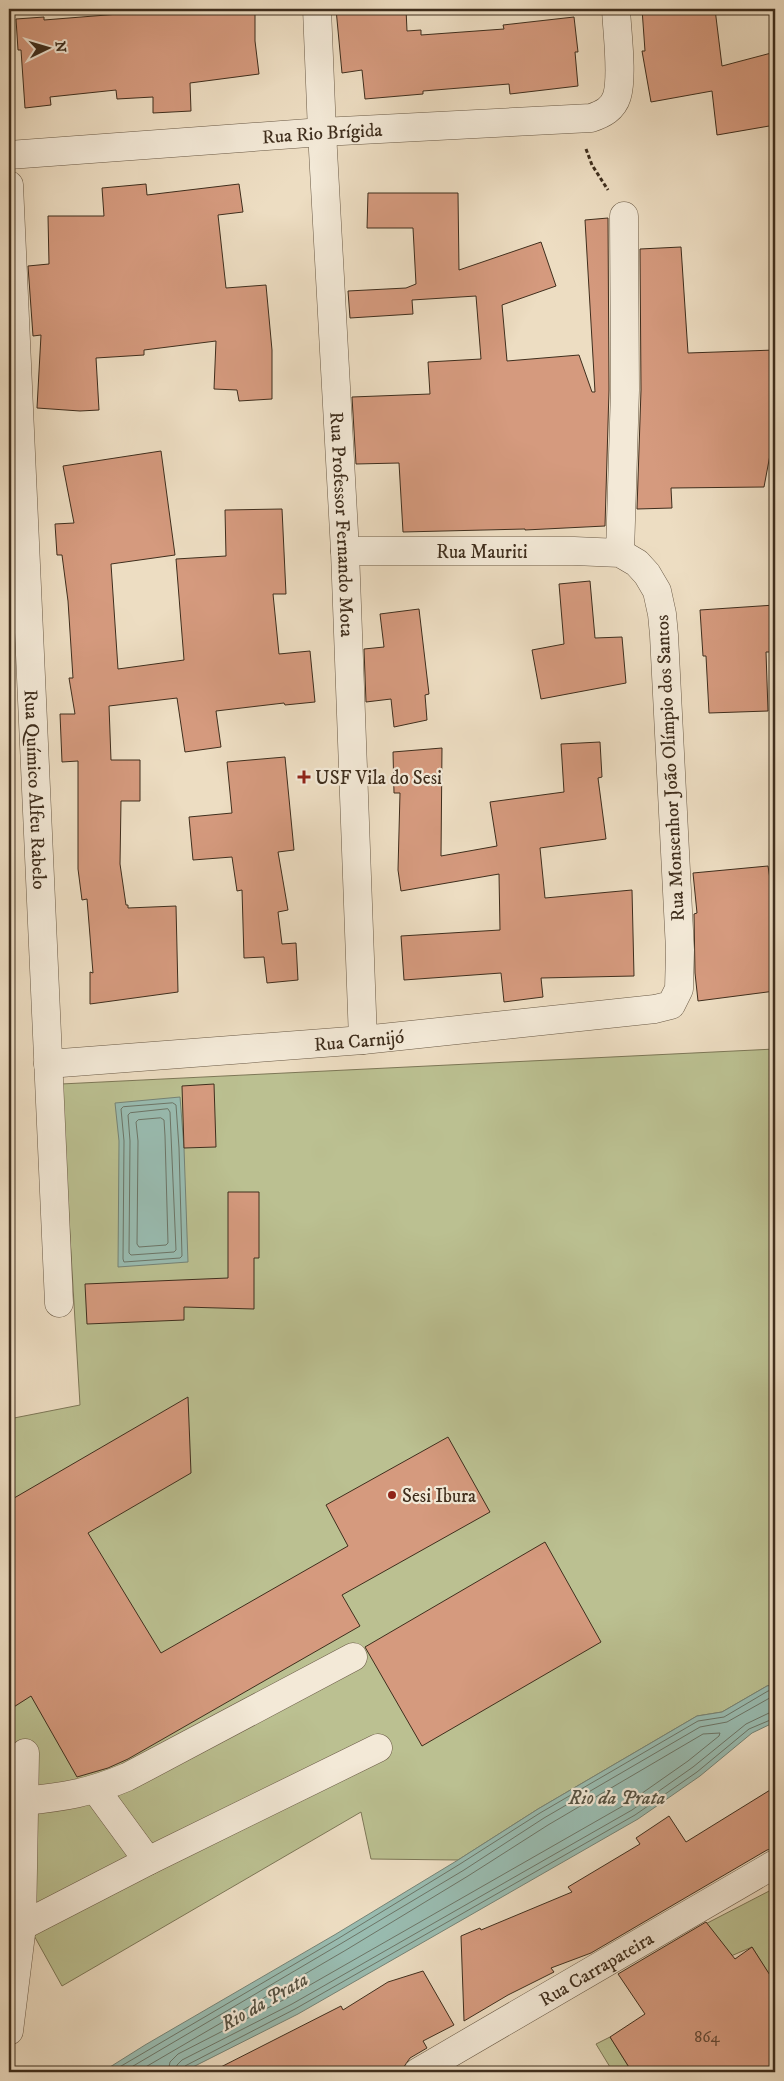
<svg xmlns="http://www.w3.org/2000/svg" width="784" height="2081" viewBox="0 0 784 2081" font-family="'IM FELL DW Pica',serif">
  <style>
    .green { fill: #bbc091; stroke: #7d7757 }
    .water { fill: #99bcb1; stroke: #758376 }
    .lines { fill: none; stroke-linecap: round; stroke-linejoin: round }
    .shore { stroke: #6c7567; stroke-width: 1 }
    .building { fill: #d59a7e; stroke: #3f2e1d }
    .minor-casing { stroke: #6a5a46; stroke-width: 29 }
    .path { stroke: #3f2e1d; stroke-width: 3; stroke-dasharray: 4 2.5; stroke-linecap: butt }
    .minor { stroke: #f3e9d7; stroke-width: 28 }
    .poi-dot { fill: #8f2418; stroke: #f3e9d7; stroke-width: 2 }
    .labels { text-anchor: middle; stroke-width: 4.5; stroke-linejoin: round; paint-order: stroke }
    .number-label { font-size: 16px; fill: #644935 }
    .street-label { font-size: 19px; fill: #3f2e1d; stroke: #f3e9d7 }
    .poi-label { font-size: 19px; fill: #3f2e1d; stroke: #f3e9d7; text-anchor: start }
    .water-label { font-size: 20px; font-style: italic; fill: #565242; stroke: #f3e9d7 }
  </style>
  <rect width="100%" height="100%" fill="#edddc2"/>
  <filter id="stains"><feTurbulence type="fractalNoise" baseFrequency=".004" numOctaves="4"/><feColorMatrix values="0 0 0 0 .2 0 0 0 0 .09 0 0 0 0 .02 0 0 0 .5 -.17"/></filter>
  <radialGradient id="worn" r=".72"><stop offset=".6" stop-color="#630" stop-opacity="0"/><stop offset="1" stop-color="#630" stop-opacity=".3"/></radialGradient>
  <path class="green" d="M 775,1049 L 775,1684 L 767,1686 L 722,1712 L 697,1716 L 538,1809 L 458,1860 L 371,1859 L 361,1812 L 62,1986 L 32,1932 L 9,1949 L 9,1894 L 13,1894 L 9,1860 L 9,1419 L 80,1405 L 61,1084 Z
    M 775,1888 L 775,1984 L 752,1947 L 703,1968 L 688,1933 Z
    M 610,2037 L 632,2072 L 613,2072 L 596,2044 Z"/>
  <path class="water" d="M 180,1097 L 184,1148 L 188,1262 L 118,1267 L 119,1141 L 115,1103 Z
    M 775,1684 L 775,1722 L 752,1733 L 700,1776 L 638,1819 L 298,2014 L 183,2072 L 102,2072 L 145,2045 L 336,1934 L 458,1860 L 538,1809 L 697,1716 L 722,1712 L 767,1686 Z"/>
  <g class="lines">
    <path class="shore" d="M 173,1103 L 176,1105 L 179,1148 L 182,1256 L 180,1258 L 124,1262 L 123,1259 L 124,1141 L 121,1109 L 123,1107 Z
      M 168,1109 L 170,1112 L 176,1250 L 174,1252 L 131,1255 L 129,1253 L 130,1141 L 128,1115 L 130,1113 Z
      M 161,1118 L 164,1120 L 165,1136 L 168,1243 L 166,1245 L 139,1247 L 137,1244 L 138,1141 L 136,1122 L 138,1120 Z
      M 111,2072 L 339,1938 L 460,1864 L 540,1813 L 698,1721 L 724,1717 L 768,1691 L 775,1689
      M 123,2072 L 342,1943 L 464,1870 L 544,1818 L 700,1727 L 727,1722 L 775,1695
      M 137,2072 L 346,1950 L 468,1876 L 548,1825 L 703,1734 L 720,1733 L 719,1736 L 688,1761 L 628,1803 L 289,1997 L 178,2054 L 170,2062 L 168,2072
      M 176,2072 L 177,2065 L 182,2060 L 292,2004 L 632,1810 L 693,1767 L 746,1724 L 769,1713 L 775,1712
      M 182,2072 L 185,2066 L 295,2009 L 635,1815 L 697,1772 L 749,1729 L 775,1718"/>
  </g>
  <path class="building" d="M 144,9 L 255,9 L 255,41 L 259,74 L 190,83 L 191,111 L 153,113 L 153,97 L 117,99 L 116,90 L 50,97 L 51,105 L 25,108 L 21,50 L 18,50 L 16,19 L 44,17 L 44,20 L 144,12 Z
    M 336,9 L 406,9 L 407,31 L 421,30 L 421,35 L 504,29 L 503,25 L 574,17 L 578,52 L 575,52 L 578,86 L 510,94 L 509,84 L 423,91 L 423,94 L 365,99 L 362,70 L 342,73 Z
    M 642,9 L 715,9 L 722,66 L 775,52 L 775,125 L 717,135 L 712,91 L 651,102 L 642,51 L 645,51 Z
    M 146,184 L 147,195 L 239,184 L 243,212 L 218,215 L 226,288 L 266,285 L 272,350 L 272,399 L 239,401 L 237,390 L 214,389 L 216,341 L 144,350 L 144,355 L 96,358 L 99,410 L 80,411 L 37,408 L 41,335 L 33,336 L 28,266 L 49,264 L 48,216 L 104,216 L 102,188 Z
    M 368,193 L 458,193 L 459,270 L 541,242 L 556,286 L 502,305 L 507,361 L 579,355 L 592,392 L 595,392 L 585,220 L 608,218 L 609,390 L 605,526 L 525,530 L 525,529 L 403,532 L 399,463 L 356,464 L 352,397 L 430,394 L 428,362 L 481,359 L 476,296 L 412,300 L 413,314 L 350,318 L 348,291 L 406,288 L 416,284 L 413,228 L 367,228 Z
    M 681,247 L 688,353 L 775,350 L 775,428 L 764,487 L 671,488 L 672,508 L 637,509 L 641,390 L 640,249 Z
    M 161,451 L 175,555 L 111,564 L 118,669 L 184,660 L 176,559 L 226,556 L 225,510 L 282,509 L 286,594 L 273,594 L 279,654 L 310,651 L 315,702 L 285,705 L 284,703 L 216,711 L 221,747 L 185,752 L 177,698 L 109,706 L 111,760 L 140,760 L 140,801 L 121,801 L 120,864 L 126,905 L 128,905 L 128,908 L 176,906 L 178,992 L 90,1004 L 90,972 L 93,973 L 87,899 L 82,900 L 78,869 L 78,761 L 62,762 L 60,714 L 75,714 L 69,678 L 73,678 L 68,601 L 62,555 L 57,555 L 55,524 L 74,523 L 63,466 Z
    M 590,581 L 595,638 L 622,637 L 626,683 L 541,699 L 532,650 L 564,644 L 559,584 Z
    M 775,605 L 775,652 L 766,652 L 768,711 L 709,713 L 706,656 L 703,656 L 700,610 Z
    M 419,609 L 429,694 L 425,695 L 427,720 L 394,727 L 391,699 L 366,702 L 364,649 L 384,647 L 380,614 Z
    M 600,742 L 602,777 L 598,778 L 606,839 L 540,848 L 545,898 L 632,890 L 634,976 L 541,978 L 543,997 L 504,1002 L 501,973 L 404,980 L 401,936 L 500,930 L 499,874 L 401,891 L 398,870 L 400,793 L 394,793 L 393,752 L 442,748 L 441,856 L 497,846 L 490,802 L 564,792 L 561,744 Z
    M 285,757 L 294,850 L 278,852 L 288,910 L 278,912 L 282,944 L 296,943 L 298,980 L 267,983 L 264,957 L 244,958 L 242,890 L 237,891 L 232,857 L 193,860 L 189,817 L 232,813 L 227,762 Z
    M 768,866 L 775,912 L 775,991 L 698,1001 L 695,973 L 694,914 L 697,913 L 693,873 Z
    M 214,1084 L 216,1147 L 184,1148 L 182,1086 Z
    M 228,1192 L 259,1192 L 259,1258 L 254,1258 L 254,1309 L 184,1307 L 184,1320 L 87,1324 L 85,1284 L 228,1278 Z
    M 188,1397 L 191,1473 L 88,1533 L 161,1653 L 348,1546 L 326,1505 L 448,1437 L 490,1512 L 342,1595 L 360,1626 L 128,1759 L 108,1768 L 77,1777 L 31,1696 L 9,1710 L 9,1501 Z
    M 545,1542 L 601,1642 L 422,1746 L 365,1647 Z
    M 775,1787 L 775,1848 L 767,1850 L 591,1953 L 551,1968 L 554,1972 L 508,1995 L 464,2021 L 461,1936 L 480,1928 L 481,1930 L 572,1892 L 568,1887 L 640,1844 L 636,1838 L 669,1816 L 686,1842 Z
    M 706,1922 L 735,1959 L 752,1947 L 775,1983 L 775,2072 L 632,2072 L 610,2037 L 645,2014 L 618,1974 Z
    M 423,1971 L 454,2025 L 423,2041 L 427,2048 L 410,2058 L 403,2068 L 396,2072 L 211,2072 L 341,2006 L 343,2010 L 388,1982 Z"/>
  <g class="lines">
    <g class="minor-casing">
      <g id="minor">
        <path id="s1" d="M 317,9 L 322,132 L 345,551 L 363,1040"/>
        <path id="s2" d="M 9,155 L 322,132 L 591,118 C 603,114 613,109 617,96 C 623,75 617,32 616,9"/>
        <path id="s3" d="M 9,185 L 59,1303"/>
        <path d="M 620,553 L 625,390 L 624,216"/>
        <path id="s4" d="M 48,1064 L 363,1040 L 655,1009 L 671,1005 L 679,989 L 680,950 L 664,635 L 662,614 L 657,591 L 647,574 L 637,563 L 620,553 L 574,551 L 345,551"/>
        <path d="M 96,1790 L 148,1861"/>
        <path d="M 24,1801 C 64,1797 89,1793 127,1777 L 353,1657"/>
        <path d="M 22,1926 L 148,1861 L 378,1748"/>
        <path d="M 9,2031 L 22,1926 L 25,1753"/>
        <path id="s5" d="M 418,2072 L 775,1864"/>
      </g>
    </g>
    <path class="path" d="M 586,149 L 592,165 L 608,190"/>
    <use href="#minor" class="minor"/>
  </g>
  <g class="poi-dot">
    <path d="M301.5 769.5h5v5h5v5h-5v5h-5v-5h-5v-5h5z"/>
    <circle cx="392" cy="1495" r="5"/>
  </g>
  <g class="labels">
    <g class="number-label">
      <text x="707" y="2042">864</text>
    </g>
    <g class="street-label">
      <text dy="7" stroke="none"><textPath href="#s2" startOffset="314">Rua Rio Brígida</textPath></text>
      <text dy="7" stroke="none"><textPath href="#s1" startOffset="516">Rua Professor Fernando Mota</textPath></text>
      <text x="482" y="558">Rua Mauriti</text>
      <text transform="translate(669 768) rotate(-93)" y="7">Rua Monsenhor João Olímpio dos Santos</text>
      <text dy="7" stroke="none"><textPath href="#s3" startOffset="605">Rua Químico Alfeu Rabelo</textPath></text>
      <text dy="7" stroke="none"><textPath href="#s4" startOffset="312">Rua Carnijó</textPath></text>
      <text dy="7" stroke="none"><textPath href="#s5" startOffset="206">Rua Carrapateira</textPath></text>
    </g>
    <g class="poi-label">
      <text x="315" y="784">USF Vila do Sesi</text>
      <text x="402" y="1502">Sesi Ibura</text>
    </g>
    <g class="water-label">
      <text x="617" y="1804">Rio da Prata</text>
      <text transform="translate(264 2001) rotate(-30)" y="7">Rio da Prata</text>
    </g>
  </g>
  <rect width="784" height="2081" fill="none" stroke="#edddc2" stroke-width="30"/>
  <rect x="10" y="10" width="764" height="2061" fill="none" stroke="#3f2e1d" stroke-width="2.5"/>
  <rect x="15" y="15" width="754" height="2051" fill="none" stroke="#3f2e1d"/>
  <g transform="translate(48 48) rotate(85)" stroke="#f3e9d7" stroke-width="4" paint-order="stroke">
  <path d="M0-4L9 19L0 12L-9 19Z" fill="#3f2e1d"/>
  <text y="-8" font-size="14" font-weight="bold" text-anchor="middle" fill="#3f2e1d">N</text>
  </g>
  <rect width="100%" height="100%" filter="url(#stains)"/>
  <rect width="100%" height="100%" fill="url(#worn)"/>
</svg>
